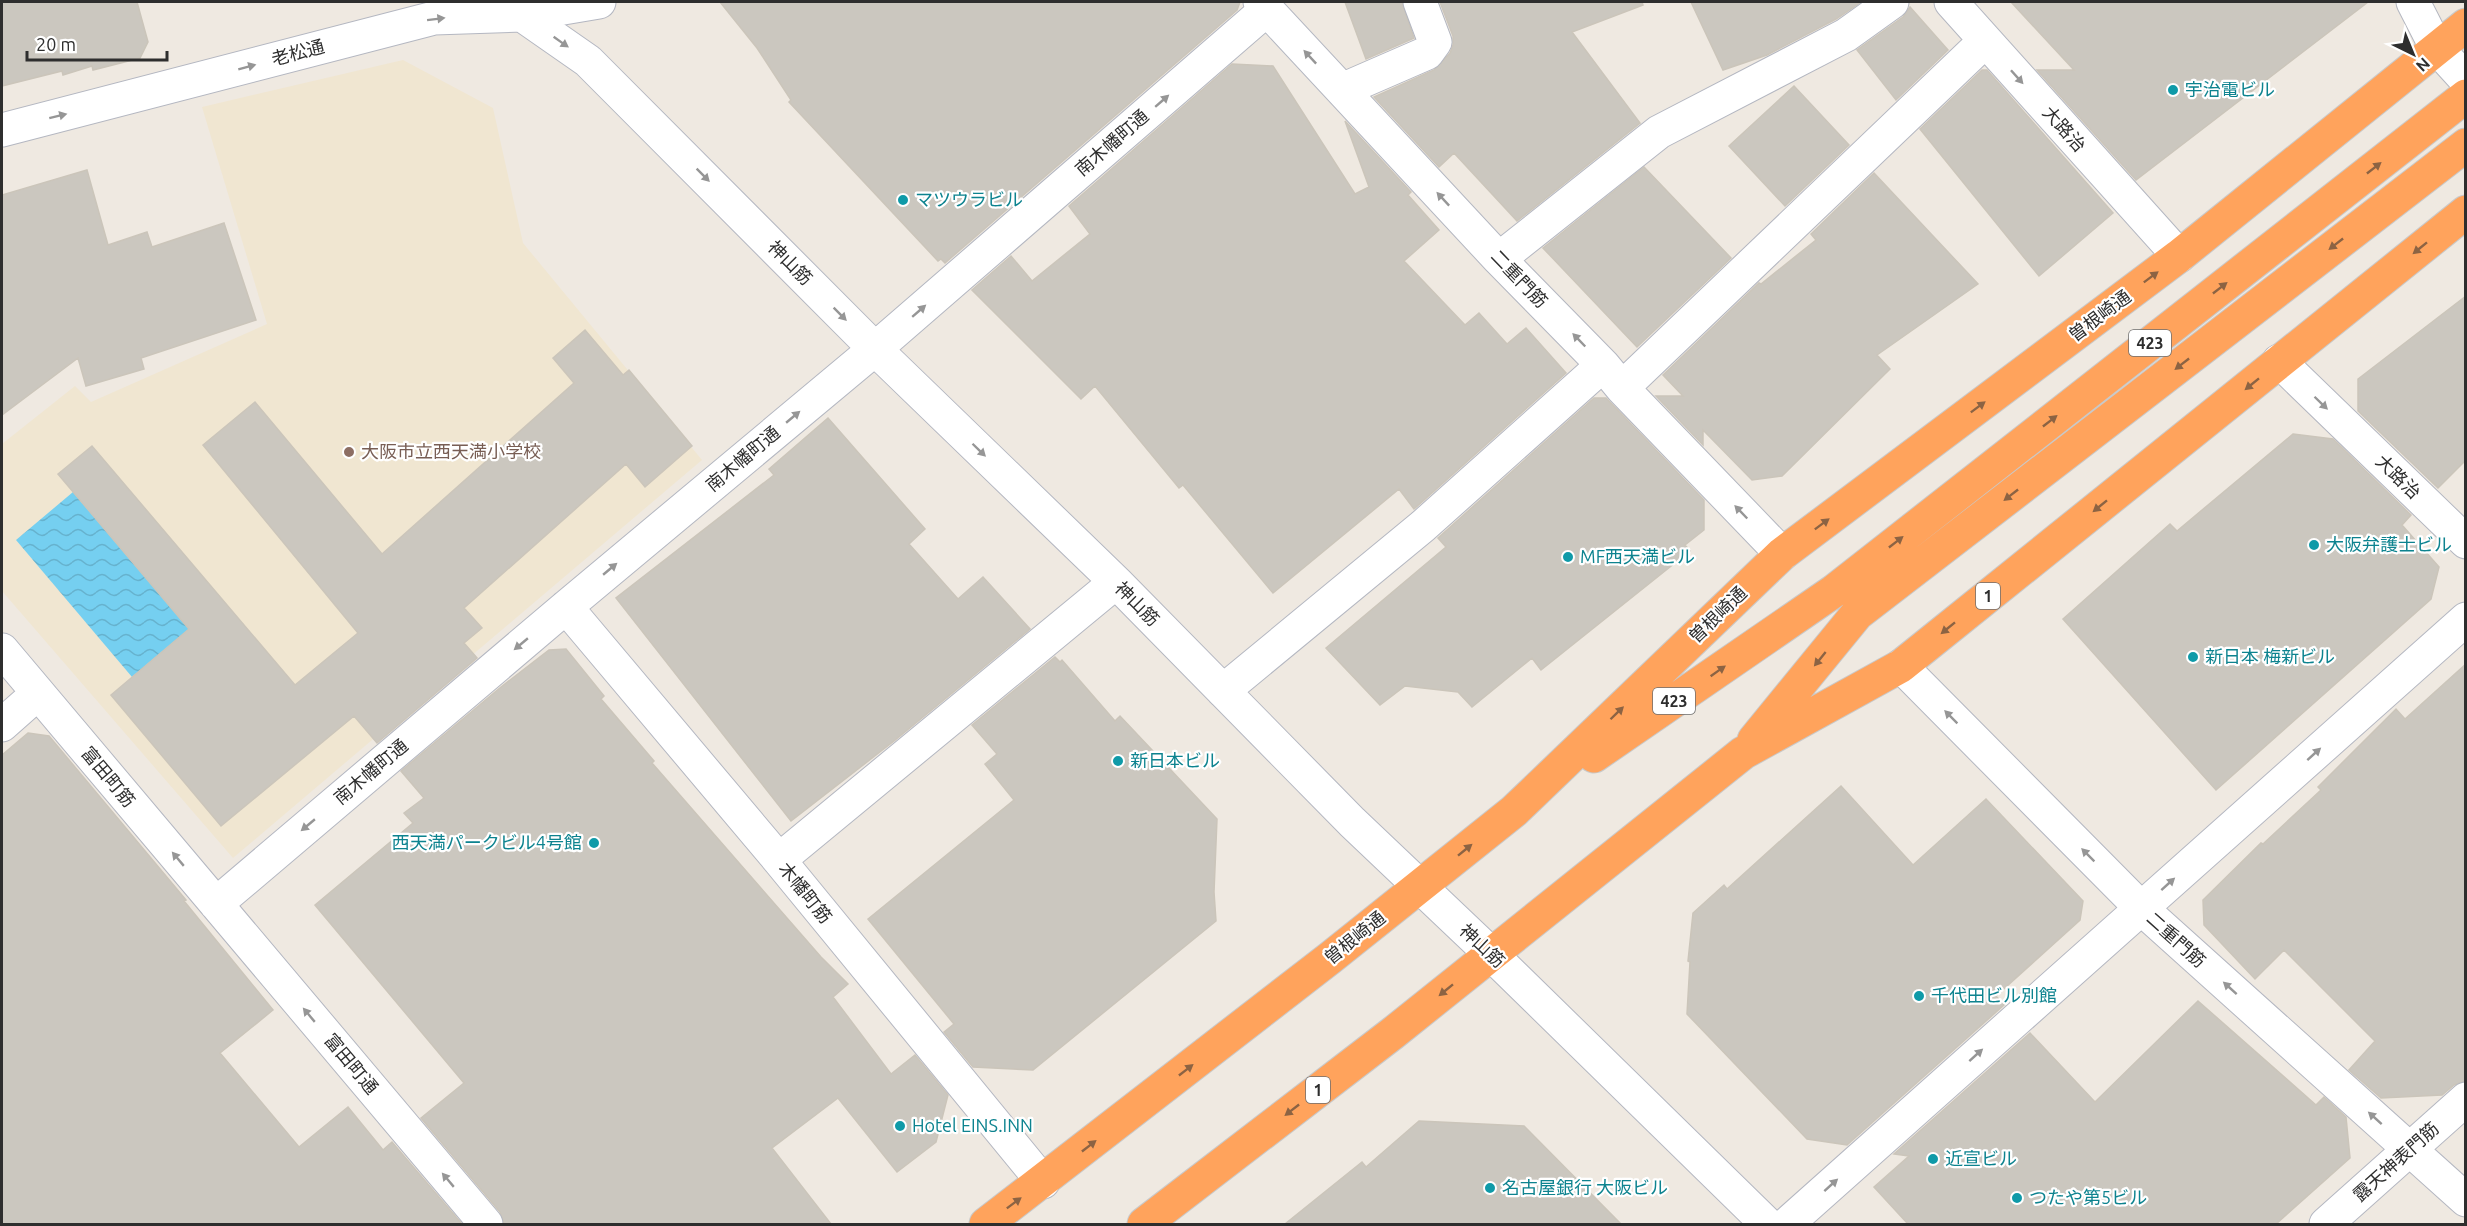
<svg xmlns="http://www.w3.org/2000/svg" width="2467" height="1226" viewBox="0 0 2467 1226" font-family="Ubuntu,'Noto Sans JP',sans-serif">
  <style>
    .education { fill: #f0e6d1 }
    .water { fill: url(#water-waves) }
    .building { fill: #cbc7bf; stroke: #cbc5ba; stroke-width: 1.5 }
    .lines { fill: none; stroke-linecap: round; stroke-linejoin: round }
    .minor-casing { stroke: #b4b7c1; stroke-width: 35 }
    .highway-casing { stroke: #c9c9c9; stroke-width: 35 }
    .minor { stroke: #fff; stroke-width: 33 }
    .highway { stroke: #ffa35c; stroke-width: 33 }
    .oneway { fill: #969696 }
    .oneway2 { fill: #8c6343 }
    .culture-dot { fill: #0f9aa8; stroke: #fff; stroke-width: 2 }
    .education-dot { fill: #8d6e63; stroke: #fff; stroke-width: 2 }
    .labels { text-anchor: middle; stroke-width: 4.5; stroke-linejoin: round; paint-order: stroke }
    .shield { fill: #fff; stroke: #6d6d6d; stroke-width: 1.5 }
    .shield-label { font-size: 16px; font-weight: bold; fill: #2e2e2e }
    .street-label { font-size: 18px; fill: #2e2e2e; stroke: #fff }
    .culture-label { font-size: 18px; fill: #0d838f; stroke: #fff; text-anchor: start }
    .education-label { font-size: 18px; fill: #785e54; stroke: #fff; text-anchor: start }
  </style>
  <defs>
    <pattern id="water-waves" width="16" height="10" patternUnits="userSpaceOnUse" patternTransform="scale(1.5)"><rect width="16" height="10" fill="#75cff0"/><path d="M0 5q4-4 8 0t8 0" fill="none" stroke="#66b2ce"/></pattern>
  </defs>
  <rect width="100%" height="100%" fill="#efe9e1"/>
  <path class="education" d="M 403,60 L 493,108 L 523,243 L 702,460 L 233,858 L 2,591 L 2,444 L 75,386 L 91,402 L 267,324 L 202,107 Z"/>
  <path class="water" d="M 73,492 L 189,629 L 132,677 L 16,540 Z"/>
  <path class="building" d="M 2,2 L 137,2 L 148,42 L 140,58 L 93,70 L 92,66 L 63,75 L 62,71 L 2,86 Z
    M 720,2 L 1240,2 L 1237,10 L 945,263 L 941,259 L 938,261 L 789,102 L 791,100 L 757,48 Z
    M 1345,2 L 1402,2 L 1414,38 L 1366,59 Z
    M 1440,2 L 1642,2 L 1643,5 L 1572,32 L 1640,123 L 1517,221 L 1454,153 L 1439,167 L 1374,97 L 1434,70 L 1450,53 L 1453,45 L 1453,36 Z
    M 1691,2 L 1861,2 L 1836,19 L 1767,55 L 1723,70 Z
    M 2011,2 L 2368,2 L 2136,180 L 2037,70 L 2074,70 Z
    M 1910,7 L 1948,50 L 1896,100 L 1857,50 L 1903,17 Z
    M 1232,64 L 1273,66 L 1355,194 L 1369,187 L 1345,121 L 1411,192 L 1408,195 L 1439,230 L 1404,261 L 1465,325 L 1479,313 L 1507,344 L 1526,328 L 1566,373 L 1414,509 L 1399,489 L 1273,593 L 1183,485 L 1179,488 L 1095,386 L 1081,399 L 972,290 L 1011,256 L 1032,281 L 1090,234 L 1069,206 Z
    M 1982,70 L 1987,70 L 2113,213 L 2039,276 L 1920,129 Z
    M 1794,86 L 1849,145 L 1785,206 L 1729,146 Z
    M 1644,167 L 1731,258 L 1637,347 L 1543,248 Z
    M 87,170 L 108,245 L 147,232 L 152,247 L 224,223 L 256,320 L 141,358 L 144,369 L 86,386 L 78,358 L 2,415 L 2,195 Z
    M 1874,173 L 1978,284 L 1877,355 L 1890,369 L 1782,476 L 1752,480 L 1703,430 L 1703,445 L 1656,396 L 1683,396 L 1663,375 L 1759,283 L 1761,284 L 1816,240 L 1811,234 Z
    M 2466,296 L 2466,460 L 2438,488 L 2358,411 L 2358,379 Z
    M 585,330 L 623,375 L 629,370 L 692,446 L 645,487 L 626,464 L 464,608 L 482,628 L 464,643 L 477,658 L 377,743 L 354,716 L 221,826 L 111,695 L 189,629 L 58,474 L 92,446 L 295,685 L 358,633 L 203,445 L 255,402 L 382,554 L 574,383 L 553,358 Z
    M 1594,398 L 1606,398 L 1704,500 L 1704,530 L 1685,545 L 1690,551 L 1541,670 L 1532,658 L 1472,707 L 1458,692 L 1405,686 L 1380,705 L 1326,648 L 1446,547 L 1438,538 Z
    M 828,418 L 925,529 L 909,544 L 958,599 L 983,577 L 1030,629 L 894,741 L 791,821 L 616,598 L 774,475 L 769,469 Z
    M 2293,434 L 2333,439 L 2411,515 L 2402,525 L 2439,567 L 2431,599 L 2216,790 L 2063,619 L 2170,524 L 2177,531 Z
    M 566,649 L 604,696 L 601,699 L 654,761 L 652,763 L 821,957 L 848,984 L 833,997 L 891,1074 L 915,1055 L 948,1095 L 936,1142 L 897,1172 L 838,1098 L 772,1148 L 831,1224 L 504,1224 L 500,1212 L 421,1118 L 464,1083 L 315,905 L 413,823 L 404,813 L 424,798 L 401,771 L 501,687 L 549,650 Z
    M 1055,657 L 1060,662 L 1062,660 L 1115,721 L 1120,716 L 1217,819 L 1214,892 L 1216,921 L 1033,1070 L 973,1067 L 944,1032 L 954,1024 L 868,919 L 1014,800 L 985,764 L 997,754 L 972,725 Z
    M 2466,664 L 2466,1081 L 2454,1085 L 2442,1095 L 2381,1098 L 2349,1070 L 2375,1041 L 2284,950 L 2255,979 L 2204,925 L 2203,900 L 2261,843 L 2263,844 L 2321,790 L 2318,787 L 2396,709 L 2405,719 Z
    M 28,733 L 49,736 L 186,900 L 184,901 L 273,1010 L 220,1053 L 299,1147 L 348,1107 L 383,1150 L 392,1142 L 462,1224 L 2,1224 L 2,755 Z
    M 1841,786 L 1913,865 L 1986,799 L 2083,901 L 2080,920 L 1996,996 L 2004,1005 L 1847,1145 L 1807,1139 L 1687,1014 L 1690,962 L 1688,961 L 1693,913 L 1724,885 L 1727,889 Z
    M 2198,1001 L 2316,1105 L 2324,1097 L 2346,1117 L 2350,1158 L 2276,1224 L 1908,1224 L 1874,1187 L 1909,1156 L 1894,1154 L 2030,1033 L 2095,1102 Z
    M 1419,1121 L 1524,1126 L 1621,1224 L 1285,1224 L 1362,1162 L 1366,1167 Z"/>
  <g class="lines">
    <g class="minor-casing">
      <path id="minor" d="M 493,2 L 522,15 L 588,61 L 875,349 L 1116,582 L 1352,822 L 1491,954 L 1767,1224
        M 1260,2 L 1499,259 L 1603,365 L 1622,388 L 1782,554
        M 1951,2 L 2179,256
        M 2413,2 L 2436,47 L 2466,80
        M 1342,90 L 1427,53 L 1435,42 L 1420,2
        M 2,130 L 434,18 L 522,15 L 599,2
        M 1499,259 L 1659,132 L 1846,35 L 1892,2
        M 2279,361 L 2466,542
        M 1622,388 L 1985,41
        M 566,607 L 779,860 L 1043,1182
        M 2,650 L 486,1224
        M 1901,666 L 2141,908 L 2466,1200
        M 1223,691 L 1423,526 L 1603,365
        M 2,725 L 37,694
        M 779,860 L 1116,582
        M 216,904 L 566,607 L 875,349 L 1266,10
        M 1787,1224 L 2466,619
        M 2326,1224 L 2466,1099"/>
    </g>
    <g class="highway-casing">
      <path id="highway" d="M 1754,740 L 1857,614 L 2466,145
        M 1594,756 L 1834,591 L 2466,96
        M 986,1224 L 1330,958 L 1514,811 L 1782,554 L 2179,256 L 2466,25
        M 1144,1224 L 1393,1033 L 1743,753 L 1901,666 L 2466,212"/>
    </g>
    <use href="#minor" class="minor"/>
    <use href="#highway" class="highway"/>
  </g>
  <defs><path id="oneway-solid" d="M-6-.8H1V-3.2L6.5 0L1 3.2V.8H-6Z" transform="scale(1.5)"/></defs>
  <g class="oneway">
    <use href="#oneway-solid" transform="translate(436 19) rotate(-7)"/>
    <use href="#oneway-solid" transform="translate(561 42) rotate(35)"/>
    <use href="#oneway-solid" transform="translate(1310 57) rotate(-133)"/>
    <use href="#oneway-solid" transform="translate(247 67) rotate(-15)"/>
    <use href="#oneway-solid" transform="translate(2017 77) rotate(48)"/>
    <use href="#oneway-solid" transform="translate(1162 101) rotate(-41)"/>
    <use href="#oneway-solid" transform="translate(58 116) rotate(-14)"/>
    <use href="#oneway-solid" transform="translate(703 175) rotate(45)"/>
    <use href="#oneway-solid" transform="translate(1443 199) rotate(-133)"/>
    <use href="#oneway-solid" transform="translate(919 311) rotate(-41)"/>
    <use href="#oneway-solid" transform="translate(840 314) rotate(45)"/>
    <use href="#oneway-solid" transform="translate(1579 340) rotate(-134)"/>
    <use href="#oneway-solid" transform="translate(2321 403) rotate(44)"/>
    <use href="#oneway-solid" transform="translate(793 417) rotate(-40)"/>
    <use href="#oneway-solid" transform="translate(979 450) rotate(44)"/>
    <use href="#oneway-solid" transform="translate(1741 512) rotate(-134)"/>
    <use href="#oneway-solid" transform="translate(610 569) rotate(-40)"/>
    <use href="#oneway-solid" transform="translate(521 644) rotate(140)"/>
    <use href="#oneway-solid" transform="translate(1951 717) rotate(-135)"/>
    <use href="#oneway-solid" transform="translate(2314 754) rotate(-42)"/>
    <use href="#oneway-solid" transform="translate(308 825) rotate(140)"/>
    <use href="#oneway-solid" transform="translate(2088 855) rotate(-135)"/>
    <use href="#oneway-solid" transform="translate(178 859) rotate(-130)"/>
    <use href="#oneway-solid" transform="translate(2168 884) rotate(-42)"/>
    <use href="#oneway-solid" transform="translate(2230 988) rotate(-138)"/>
    <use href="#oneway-solid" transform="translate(309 1015) rotate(-130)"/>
    <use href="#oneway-solid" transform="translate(1976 1055) rotate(-42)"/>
    <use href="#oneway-solid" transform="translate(2375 1118) rotate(-138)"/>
    <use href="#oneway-solid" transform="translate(448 1180) rotate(-130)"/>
    <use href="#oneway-solid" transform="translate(1831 1185) rotate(-42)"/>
  </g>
  <g class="oneway2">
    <use href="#oneway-solid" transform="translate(2374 168) rotate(-38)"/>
    <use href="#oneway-solid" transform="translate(2336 244) rotate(142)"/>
    <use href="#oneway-solid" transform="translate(2420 248) rotate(141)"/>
    <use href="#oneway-solid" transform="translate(2151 277) rotate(-37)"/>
    <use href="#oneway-solid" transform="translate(2220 288) rotate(-38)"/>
    <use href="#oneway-solid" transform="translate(2182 364) rotate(142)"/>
    <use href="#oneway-solid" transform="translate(2252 384) rotate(141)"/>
    <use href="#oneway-solid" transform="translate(1978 407) rotate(-37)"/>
    <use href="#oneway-solid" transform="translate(2050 421) rotate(-38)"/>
    <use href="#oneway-solid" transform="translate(2011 495) rotate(142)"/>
    <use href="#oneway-solid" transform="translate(2100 506) rotate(141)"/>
    <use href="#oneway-solid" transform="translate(1822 524) rotate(-37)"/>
    <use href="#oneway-solid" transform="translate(1896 542) rotate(-38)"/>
    <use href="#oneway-solid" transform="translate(1948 628) rotate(141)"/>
    <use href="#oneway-solid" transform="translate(1820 659) rotate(129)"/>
    <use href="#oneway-solid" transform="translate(1718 671) rotate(-35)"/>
    <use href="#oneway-solid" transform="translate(1617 713) rotate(-44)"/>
    <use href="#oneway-solid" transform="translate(1465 850) rotate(-39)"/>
    <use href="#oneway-solid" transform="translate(1446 990) rotate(141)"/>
    <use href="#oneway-solid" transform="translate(1186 1070) rotate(-38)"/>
    <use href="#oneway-solid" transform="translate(1292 1110) rotate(142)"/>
    <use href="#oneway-solid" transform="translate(1089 1146) rotate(-38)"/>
    <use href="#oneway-solid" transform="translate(1014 1203) rotate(-37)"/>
  </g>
  <g class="culture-dot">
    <circle cx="2173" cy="90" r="6"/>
    <circle cx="903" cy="200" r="6"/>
    <circle cx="2314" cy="545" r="6"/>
    <circle cx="1568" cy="557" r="6"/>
    <circle cx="2193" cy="657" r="6"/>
    <circle cx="1118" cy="761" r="6"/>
    <circle cx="594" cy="843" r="6"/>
    <circle cx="1919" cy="996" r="6"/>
    <circle cx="900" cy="1126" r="6"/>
    <circle cx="1933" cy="1159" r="6"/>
    <circle cx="1490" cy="1188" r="6"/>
    <circle cx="2017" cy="1198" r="6"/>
  </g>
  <circle class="education-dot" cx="349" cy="452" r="6"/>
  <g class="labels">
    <g class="shield">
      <rect x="2129" y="330" width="42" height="26" rx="4.5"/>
      <rect x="1976" y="583" width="24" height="26" rx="4.5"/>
      <rect x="1653" y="688" width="42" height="26" rx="4.5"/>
      <rect x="1306" y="1077" width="24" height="26" rx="4.5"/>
    </g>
    <g class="shield-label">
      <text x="2150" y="349">423</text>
      <text x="1988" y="602">1</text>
      <text x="1674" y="707">423</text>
      <text x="1318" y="1096">1</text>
    </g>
    <g class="street-label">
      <text transform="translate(298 53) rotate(-15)" y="6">老松通</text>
      <text transform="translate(2064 129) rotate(48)" y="6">大路治</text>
      <text transform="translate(1112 143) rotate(-41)" y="6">南木幡町通</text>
      <text transform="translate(790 263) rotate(45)" y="6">神山筋</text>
      <text transform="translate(1519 279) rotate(46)" y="6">二重門筋</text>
      <text transform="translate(2100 316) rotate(-37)" y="6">曽根崎通</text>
      <text transform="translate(743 459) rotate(-40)" y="6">南木幡町通</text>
      <text transform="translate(2398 477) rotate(44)" y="6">大路治</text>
      <text transform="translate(1137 604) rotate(45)" y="6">神山筋</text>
      <text transform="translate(1718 615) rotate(-44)" y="6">曽根崎通</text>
      <text transform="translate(371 772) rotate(-40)" y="6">南木幡町通</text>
      <text transform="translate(108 777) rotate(50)" y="6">富田町筋</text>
      <text transform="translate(805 893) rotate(51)" y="6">木幡町筋</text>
      <text transform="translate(1355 938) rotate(-39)" y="6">曽根崎通</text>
      <text transform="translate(2176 940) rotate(42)" y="6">二重門筋</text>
      <text transform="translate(1482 946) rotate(43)" y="6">神山筋</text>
      <text transform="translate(351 1064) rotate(50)" y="6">富田町通</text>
      <text transform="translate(2396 1162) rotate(-42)" y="6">露天神表門筋</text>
    </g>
    <g class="culture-label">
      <text x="2185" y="96">宇治電ビル</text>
      <text x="915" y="206">マツウラビル</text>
      <text x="2326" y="551">大阪弁護士ビル</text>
      <text x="1580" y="563">MF西天満ビル</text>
      <text x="2205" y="663">新日本 梅新ビル</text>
      <text x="1130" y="767">新日本ビル</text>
      <text x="582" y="849" text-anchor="end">西天満パークビル4号館</text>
      <text x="1931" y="1002">千代田ビル別館</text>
      <text x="912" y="1132">Hotel EINS.INN</text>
      <text x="1945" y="1165">近宣ビル</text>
      <text x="1502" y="1194">名古屋銀行 大阪ビル</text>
      <text x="2029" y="1204">つたや第5ビル</text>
    </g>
    <g class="education-label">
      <text x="361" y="458">大阪市立西天満小学校</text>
    </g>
  </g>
  <rect width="2467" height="1226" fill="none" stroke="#2e2e2e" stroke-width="6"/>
  <g transform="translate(2413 54) rotate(137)" stroke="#ffffff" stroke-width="4.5" paint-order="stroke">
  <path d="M0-4.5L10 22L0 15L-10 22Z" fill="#2e2e2e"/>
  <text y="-9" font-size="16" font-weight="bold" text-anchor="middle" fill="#2e2e2e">N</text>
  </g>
  <path d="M27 51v9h140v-9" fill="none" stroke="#2e2e2e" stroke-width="3"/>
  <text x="36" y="51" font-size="18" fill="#2e2e2e" stroke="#ffffff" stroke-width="4.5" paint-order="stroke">20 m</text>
</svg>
